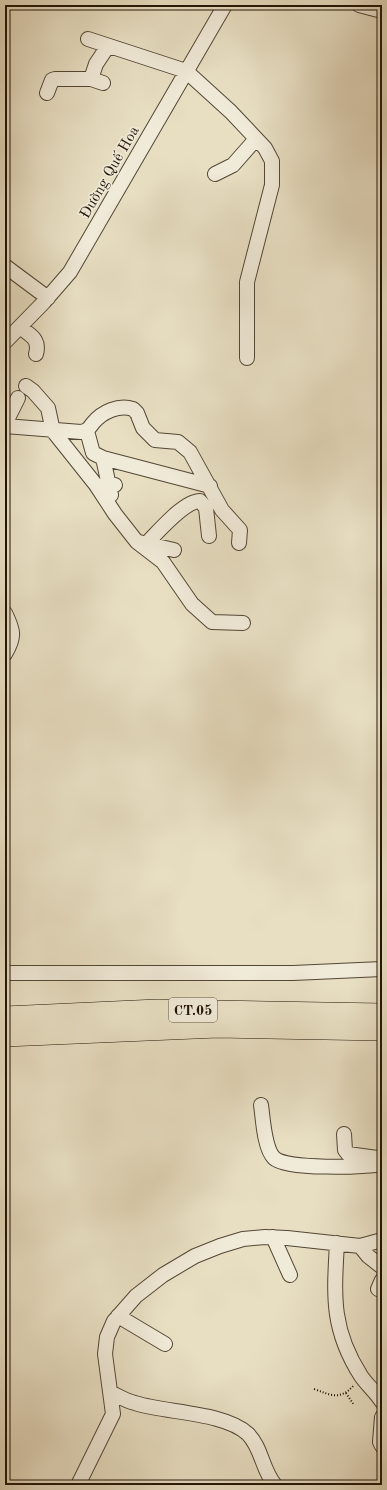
<svg xmlns="http://www.w3.org/2000/svg" width="387" height="1490" viewBox="0 0 387 1490" font-family="'Old Standard TT',serif">
  <style>
    .lines { fill: none; stroke-linecap: round; stroke-linejoin: round }
    .minor-casing { stroke: #534735; stroke-width: 16 }
    .highway-casing { stroke: #211406; stroke-width: 22 }
    .path { stroke: #211406; stroke-width: 2; stroke-dasharray: 1 2; stroke-linecap: butt }
    .minor { stroke: #f0ead8; stroke-width: 14 }
    .highway { stroke: #e8dfc3; stroke-width: 21 }
    .labels { text-anchor: middle; stroke-width: 3.5; stroke-linejoin: round; paint-order: stroke }
    .shield { fill: #f0ead8; stroke: #5f5445; stroke-width: 1 }
    .shield-label { font-size: 14px; font-weight: bold; fill: #211406 }
    .street-label { font-size: 15px; fill: #211406; stroke: #f0ead8 }
  </style>
  <rect width="100%" height="100%" fill="#e8dfc3"/>
  <filter id="stains"><feTurbulence type="fractalNoise" baseFrequency=".005" numOctaves="4"/><feColorMatrix values="0 0 0 0 .2 0 0 0 0 .09 0 0 0 0 .02 0 0 0 .5 -.17"/></filter>
  <radialGradient id="worn" r=".72"><stop offset=".6" stop-color="#630" stop-opacity="0"/><stop offset="1" stop-color="#630" stop-opacity=".3"/></radialGradient>
  <g class="lines">
    <g class="minor-casing">
      <path id="minor" d="M 359,5 L 382,11
        M 88,39 L 186,71 L 231,112 L 265,148 L 272,161 L 272,185 L 247,282 L 247,358
        M 103,83 L 91,79 L 96,64 L 108,46
        M 47,93 L 52,80 L 55,79 L 91,79
        M 215,174 L 233,165 L 256,139
        M 5,266 L 48,298
        M 20,327 C 31,336 40,339 36,354
        M 5,342 L 44,302 L 70,272 L 225,5
        M 26,386 L 33,391 L 48,408 L 53,431 L 96,485 L 101,486 L 115,485
        M 5,424 L 18,398
        M 5,426 L 81,432 C 88,431 89,428 93,423 C 102,412 119,404 133,409 L 137,413 L 143,428 L 155,440 L 178,442 L 190,452 L 222,510 L 240,530 L 239,543
        M 87,431 L 93,453 L 103,458 L 210,486
        M 103,458 L 111,495
        M 96,485 L 115,514 L 137,542 L 163,562 L 192,604 L 212,622 L 243,623
        M 139,542 L 174,550
        M 147,543 C 158,532 184,501 200,501 L 206,508 L 209,536
        M 5,613 C 14,631 15,637 5,654
        M 5,973 L 293,973 L 382,969
        M 261,1105 C 263,1118 264,1148 274,1158 C 287,1170 363,1167 382,1164
        M 344,1134 L 345,1150 L 348,1154 L 377,1158 L 382,1161
        M 273,1237 L 290,1275
        M 337,1243 C 334,1296 331,1329 361,1376 C 367,1385 376,1392 382,1402
        M 360,1246 L 368,1256 L 382,1267
        M 378,1289 L 382,1280
        M 118,1316 L 165,1344
        M 110,1392 C 118,1396 126,1401 135,1403 C 165,1413 225,1412 248,1434 C 262,1448 262,1470 275,1485
        M 382,1417 L 380,1442 L 382,1446
        M 78,1485 L 113,1414 L 105,1354 L 107,1337 L 114,1321 L 136,1296 L 163,1275 L 195,1256 L 220,1246 L 243,1239 L 265,1237 L 287,1238 L 360,1246 L 382,1240"/>
    </g>
    <g class="highway-casing">
      <path id="highway" d="M 5,1017 L 157,1010 L 382,1014
        M 5,1036 L 218,1027 L 382,1030"/>
    </g>
    <path class="path" d="M 314,1389 C 331,1395 340,1401 354,1385
      M 346,1393 L 354,1405"/>
    <use href="#minor" class="minor"/>
    <use href="#highway" class="highway"/>
  </g>
  <g class="labels">
    <rect class="shield" x="169" y="998" width="48" height="24" rx="3"/>
    <g class="shield-label">
      <text x="193" y="1015">CT.05</text>
    </g>
    <g class="street-label">
      <text transform="translate(109 172) rotate(-60)" y="5">Đường Quế Hoa</text>
    </g>
  </g>
  <rect width="387" height="1490" fill="none" stroke="#e8dfc3" stroke-width="20"/>
  <rect x="6" y="6" width="375" height="1478" fill="none" stroke="#211406" stroke-width="2"/>
  <rect x="10" y="10" width="367" height="1470" fill="none" stroke="#211406"/>
  <rect width="100%" height="100%" filter="url(#stains)"/>
  <rect width="100%" height="100%" fill="url(#worn)"/>
</svg>
